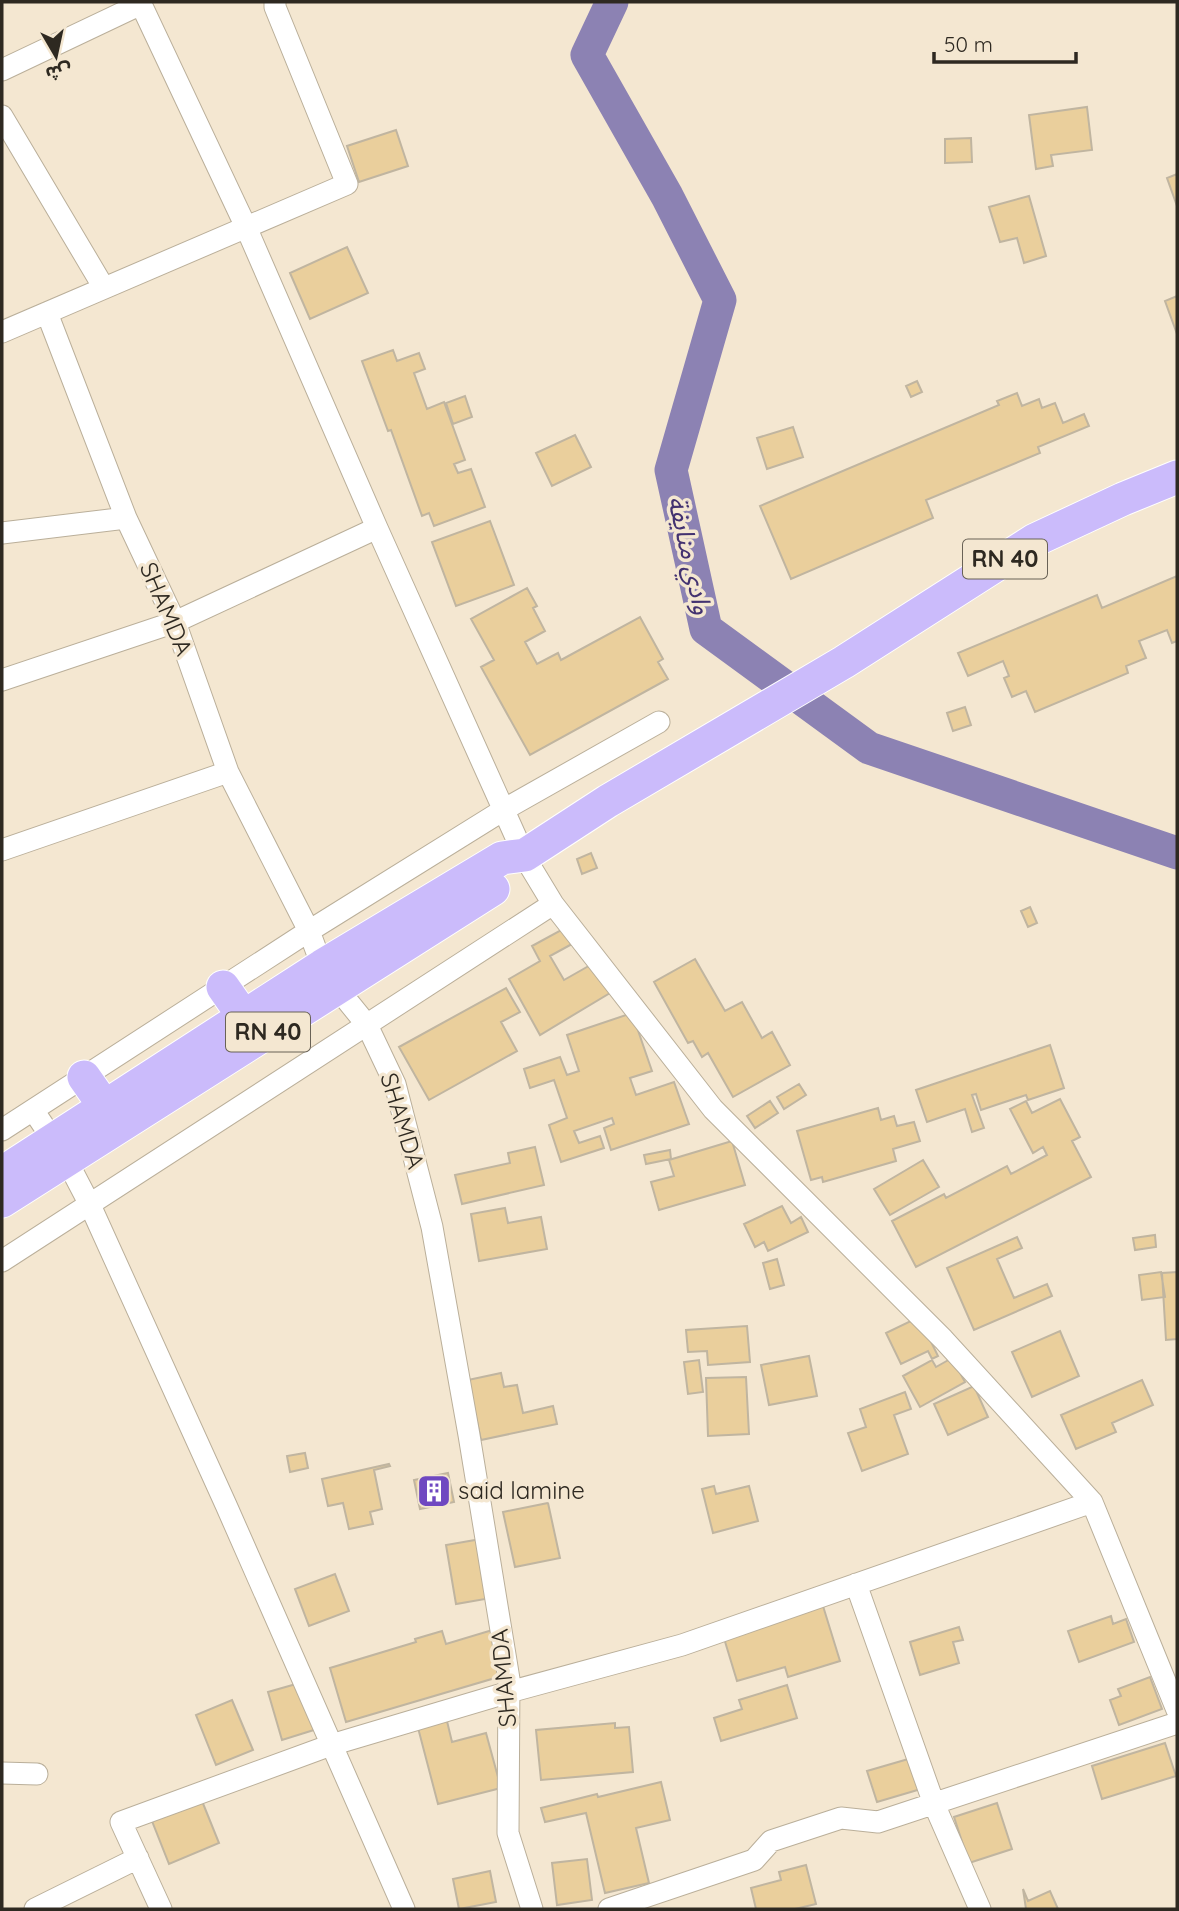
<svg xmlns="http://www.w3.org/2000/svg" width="1179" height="1911" viewBox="0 0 1179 1911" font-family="Quicksand,'Noto Sans Arabic',sans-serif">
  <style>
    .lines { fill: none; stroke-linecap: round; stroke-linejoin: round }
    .river { stroke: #8c82b3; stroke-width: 33 }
    .building { fill: #eacf9c; stroke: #c0b5a0; stroke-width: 2 }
    .minor-casing { stroke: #baaf9a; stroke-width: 23 }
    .primary-casing { stroke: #fff; stroke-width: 35 }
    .minor { stroke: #fff; stroke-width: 21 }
    .primary { stroke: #cbbbfb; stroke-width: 33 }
    .labels { text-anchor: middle; stroke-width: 7; stroke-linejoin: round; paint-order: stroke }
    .shield { fill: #f4e7d1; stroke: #696256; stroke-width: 2 }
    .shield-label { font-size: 23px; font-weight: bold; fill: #2e2921 }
    .street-label { font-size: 24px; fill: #2e2921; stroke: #f4e7d1 }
    .poi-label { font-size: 24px; fill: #2e2921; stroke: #f4e7d1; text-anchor: start }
    .water-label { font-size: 26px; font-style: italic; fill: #433270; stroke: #f4e7d1 }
  </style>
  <rect width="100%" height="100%" fill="#f4e7d1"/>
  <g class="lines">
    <path class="river" d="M 612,2 L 587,55 L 667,196 L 720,300 L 671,470 L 706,629 L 869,748 L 1177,853"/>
  </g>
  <path class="building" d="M 1087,107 L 1092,150 L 1051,155 L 1053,166 L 1036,169 L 1029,115 Z
    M 396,130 L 408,166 L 359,182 L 347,146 Z
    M 971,138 L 972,162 L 945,163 L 945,139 Z
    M 1177,174 L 1177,206 L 1167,178 Z
    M 1029,196 L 1046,256 L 1024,263 L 1017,238 L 1000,242 L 989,207 Z
    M 347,247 L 368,293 L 310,319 L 290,273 Z
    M 1177,296 L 1177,334 L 1165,301 Z
    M 393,350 L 397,361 L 419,353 L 425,369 L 414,373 L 427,409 L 444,402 L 465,460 L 454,464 L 458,473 L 471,469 L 485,507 L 434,526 L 429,513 L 422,516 L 391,430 L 388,431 L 362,361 Z
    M 917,381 L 922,392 L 911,397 L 906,386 Z
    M 1017,393 L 1022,406 L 1039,399 L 1042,408 L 1055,403 L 1063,423 L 1084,414 L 1089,426 L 1038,447 L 1040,453 L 926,500 L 933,518 L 791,579 L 760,506 L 999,405 L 997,401 Z
    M 465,396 L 472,417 L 453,424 L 446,403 Z
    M 793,427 L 803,457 L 767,469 L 757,438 Z
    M 575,435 L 591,467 L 552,486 L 536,453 Z
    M 490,521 L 514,585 L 456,606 L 432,542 Z
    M 1177,576 L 1177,641 L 1172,643 L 1167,630 L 1139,641 L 1146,658 L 1126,666 L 1128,673 L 1035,712 L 1026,691 L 1012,697 L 1004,678 L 1009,676 L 1003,661 L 968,676 L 958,653 L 1097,595 L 1102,608 Z
    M 527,588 L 537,606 L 533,608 L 545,631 L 525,642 L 537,664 L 558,653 L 561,660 L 640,617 L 663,659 L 658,662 L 668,679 L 530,755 L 481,667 L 494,660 L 471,619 Z
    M 965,707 L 971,725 L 953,731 L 947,713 Z
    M 591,853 L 597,868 L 582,874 L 577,859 Z
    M 1030,907 L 1037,923 L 1028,927 L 1021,911 Z
    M 563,929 L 572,944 L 550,956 L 564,980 L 594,963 L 615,990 L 540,1035 L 509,979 L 540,961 L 532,946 Z
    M 695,959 L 725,1011 L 742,1002 L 762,1038 L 772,1032 L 790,1065 L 733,1097 L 708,1053 L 702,1057 L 693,1041 L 688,1043 L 654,982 Z
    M 506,988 L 520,1012 L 501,1022 L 517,1051 L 429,1100 L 399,1047 Z
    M 632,1013 L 652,1071 L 630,1078 L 636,1095 L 674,1082 L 689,1124 L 611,1150 L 604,1128 L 614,1124 L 612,1118 L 574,1131 L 579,1143 L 600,1136 L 604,1148 L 561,1162 L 549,1125 L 567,1118 L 554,1080 L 530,1088 L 524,1069 L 560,1057 L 567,1075 L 579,1071 L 567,1035 Z
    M 1050,1045 L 1064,1088 L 1028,1100 L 1026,1095 L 981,1110 L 976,1094 L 972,1095 L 984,1128 L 972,1132 L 965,1109 L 927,1122 L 916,1090 Z
    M 799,1084 L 806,1095 L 784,1109 L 777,1097 Z
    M 1060,1099 L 1080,1137 L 1072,1141 L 1091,1177 L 916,1267 L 892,1221 L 944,1194 L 946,1198 L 1007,1166 L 1011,1174 L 1047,1155 L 1043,1147 L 1033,1153 L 1010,1109 L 1026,1101 L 1032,1113 Z
    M 770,1101 L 778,1113 L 755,1128 L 747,1116 Z
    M 878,1108 L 881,1120 L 894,1116 L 897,1126 L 914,1122 L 920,1141 L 893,1149 L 896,1161 L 823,1182 L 822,1177 L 811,1180 L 797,1131 Z
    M 732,1141 L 745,1185 L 659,1210 L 651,1182 L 674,1176 L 669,1160 Z
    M 535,1147 L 544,1185 L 462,1204 L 455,1175 L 510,1163 L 508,1153 Z
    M 670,1150 L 671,1159 L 646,1164 L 644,1155 Z
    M 923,1160 L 939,1187 L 890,1215 L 874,1189 Z
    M 782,1206 L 791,1223 L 801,1217 L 808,1232 L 768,1251 L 764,1242 L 755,1247 L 744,1224 Z
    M 505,1208 L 508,1223 L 541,1217 L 547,1249 L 479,1261 L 471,1214 Z
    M 1155,1235 L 1156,1247 L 1135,1250 L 1133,1238 Z
    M 1017,1237 L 1022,1248 L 997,1259 L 1014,1298 L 1047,1284 L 1052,1296 L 974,1330 L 947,1268 Z
    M 777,1259 L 784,1285 L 770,1289 L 763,1263 Z
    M 1161,1272 L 1165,1297 L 1142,1300 L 1139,1275 Z
    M 1177,1272 L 1177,1339 L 1166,1340 L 1162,1273 Z
    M 919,1317 L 938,1356 L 932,1359 L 928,1351 L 901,1364 L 886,1333 Z
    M 747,1326 L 750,1362 L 708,1365 L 707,1351 L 688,1352 L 686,1330 Z
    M 1060,1331 L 1079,1376 L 1032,1397 L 1012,1352 Z
    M 809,1356 L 817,1396 L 769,1405 L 761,1365 Z
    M 952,1358 L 965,1382 L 920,1407 L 903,1376 L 932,1360 L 936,1367 Z
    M 699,1360 L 703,1392 L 688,1394 L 684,1362 Z
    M 501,1373 L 504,1387 L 517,1385 L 523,1413 L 553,1406 L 557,1424 L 481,1440 L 468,1380 Z
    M 746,1377 L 749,1434 L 708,1436 L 706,1378 Z
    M 1142,1380 L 1153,1405 L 1112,1423 L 1116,1432 L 1076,1449 L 1061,1415 Z
    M 974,1386 L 988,1417 L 948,1435 L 934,1404 Z
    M 905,1392 L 911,1409 L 894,1415 L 908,1454 L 862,1471 L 848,1433 L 866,1427 L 860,1409 Z
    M 305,1453 L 308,1468 L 290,1472 L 287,1456 Z
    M 389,1464 L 390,1466 L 374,1470 L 382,1509 L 370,1512 L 373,1524 L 349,1529 L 343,1503 L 328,1506 L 322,1479 Z
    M 448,1473 L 454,1502 L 420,1509 L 414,1480 Z
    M 714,1486 L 716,1494 L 749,1486 L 758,1521 L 713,1533 L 702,1489 Z
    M 548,1503 L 560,1558 L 515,1567 L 503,1512 Z
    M 481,1539 L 491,1598 L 456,1604 L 446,1545 Z
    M 335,1574 L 349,1611 L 309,1626 L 295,1589 Z
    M 823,1606 L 840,1661 L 788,1677 L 785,1667 L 737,1681 L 723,1635 Z
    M 1111,1616 L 1113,1624 L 1126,1619 L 1134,1642 L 1079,1662 L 1068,1631 Z
    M 959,1627 L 963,1640 L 953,1642 L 959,1663 L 920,1675 L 910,1642 Z
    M 499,1628 L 512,1673 L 346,1722 L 330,1668 L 416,1642 L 415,1639 L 442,1631 L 446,1644 Z
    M 1150,1677 L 1162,1709 L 1119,1725 L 1110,1700 L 1121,1696 L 1118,1689 Z
    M 303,1682 L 317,1729 L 282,1740 L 268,1692 Z
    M 787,1685 L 797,1718 L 721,1741 L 714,1718 L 742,1709 L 739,1700 Z
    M 232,1700 L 253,1750 L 216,1765 L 196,1715 Z
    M 446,1717 L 452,1742 L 486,1733 L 501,1788 L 438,1804 L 417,1724 Z
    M 615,1723 L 615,1728 L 629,1727 L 633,1772 L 541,1780 L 536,1730 Z
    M 1165,1743 L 1176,1776 L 1102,1799 L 1092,1766 Z
    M 922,1755 L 931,1786 L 877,1802 L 867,1771 Z
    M 661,1782 L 670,1820 L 636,1828 L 649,1883 L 605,1893 L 586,1813 L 545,1822 L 541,1808 L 597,1794 L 598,1797 Z
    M 202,1801 L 219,1843 L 169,1864 L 152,1821 Z
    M 997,1803 L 1012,1849 L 969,1863 L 954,1817 Z
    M 587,1859 L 592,1900 L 557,1905 L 552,1863 Z
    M 806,1865 L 816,1904 L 795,1909 L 756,1909 L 751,1888 L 781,1880 L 779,1872 Z
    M 490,1871 L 496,1902 L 459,1909 L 453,1879 Z
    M 1023,1889 L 1028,1901 L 1050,1891 L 1058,1909 L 1026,1909 Z"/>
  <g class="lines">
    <g class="minor-casing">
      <path id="minor" d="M 140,2 L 246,227 L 377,528 L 519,844 L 530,866 L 553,904 L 713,1109 L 943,1339 L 1092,1502 L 1177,1710
        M 2,70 L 141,4
        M 2,116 L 104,288
        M 47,313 L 126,518 L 175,622 L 228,772 L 309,931 L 322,966 L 337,988 L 367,1025 L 395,1084 L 432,1227 L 469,1435 L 509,1679 L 508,1833 L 532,1909
        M 2,332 L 347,184 L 275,7 L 275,2
        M 2,533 L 126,518
        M 2,680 L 175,622 L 377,528
        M 2,850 L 228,772
        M 33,1110 L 66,1159 L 90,1205 L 226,1505 L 404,1909
        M 2,1130 L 309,931 L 505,809 L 659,722
        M 2,1261 L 553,904
        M 856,1584 L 934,1804 L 980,1909
        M 2,1773 L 37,1774
        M 35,1909 L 138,1858
        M 161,1909 L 121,1822 L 331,1745 L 509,1692 L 682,1645 L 1092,1502
        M 609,1909 L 754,1860 L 771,1841 L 841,1818 L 878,1822 L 1177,1723"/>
    </g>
    <g class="primary-casing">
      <path id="primary" d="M 223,987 L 244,1017
        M 84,1077 L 105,1107
        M 2,1173 L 322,966 L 502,858 L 525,855 L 608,801 L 844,662 L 1035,540 L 1123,499 L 1177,477
        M 2,1201 L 493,889"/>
    </g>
    <use href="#minor" class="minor"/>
    <use href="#primary" class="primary"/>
  </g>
  <defs>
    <g id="building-square" transform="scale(1.75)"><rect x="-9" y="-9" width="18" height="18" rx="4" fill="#6f48c1" stroke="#f4e7d1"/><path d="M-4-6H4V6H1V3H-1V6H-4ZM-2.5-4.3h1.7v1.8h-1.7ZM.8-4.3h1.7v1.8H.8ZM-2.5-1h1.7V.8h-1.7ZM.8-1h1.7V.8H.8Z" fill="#fff"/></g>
  </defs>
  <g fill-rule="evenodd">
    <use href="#building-square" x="434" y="1491"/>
  </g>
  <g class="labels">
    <g class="shield">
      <rect x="963" y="539.5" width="84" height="39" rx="5"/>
      <rect x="226" y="1012.5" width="84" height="39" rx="5"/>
    </g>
    <g class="shield-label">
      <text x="1005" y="567">RN 40</text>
      <text x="268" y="1040">RN 40</text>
    </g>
    <g class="street-label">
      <text transform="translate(166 609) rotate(67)" y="8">SHAMDA</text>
      <text transform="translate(402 1121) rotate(73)" y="8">SHAMDA</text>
      <text transform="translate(504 1678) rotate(-95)" y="8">SHAMDA</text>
    </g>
    <g class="poi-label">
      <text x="458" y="1499">said lamine</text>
    </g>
    <g class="water-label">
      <text transform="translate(690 555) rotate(77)" y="9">وادي منايفة</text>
    </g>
  </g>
  <rect width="1179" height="1911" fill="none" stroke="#2e2921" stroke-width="7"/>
  <g transform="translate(56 56) rotate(171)" stroke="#f4e7d1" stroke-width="5" paint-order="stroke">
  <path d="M0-5L12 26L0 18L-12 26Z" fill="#2e2921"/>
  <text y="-10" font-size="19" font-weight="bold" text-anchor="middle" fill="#2e2921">ش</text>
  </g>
  <path d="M934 52v10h142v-10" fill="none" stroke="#2e2921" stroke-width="3.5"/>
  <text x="944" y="52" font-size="21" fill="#2e2921" stroke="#f4e7d1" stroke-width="5" paint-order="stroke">50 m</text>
</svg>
